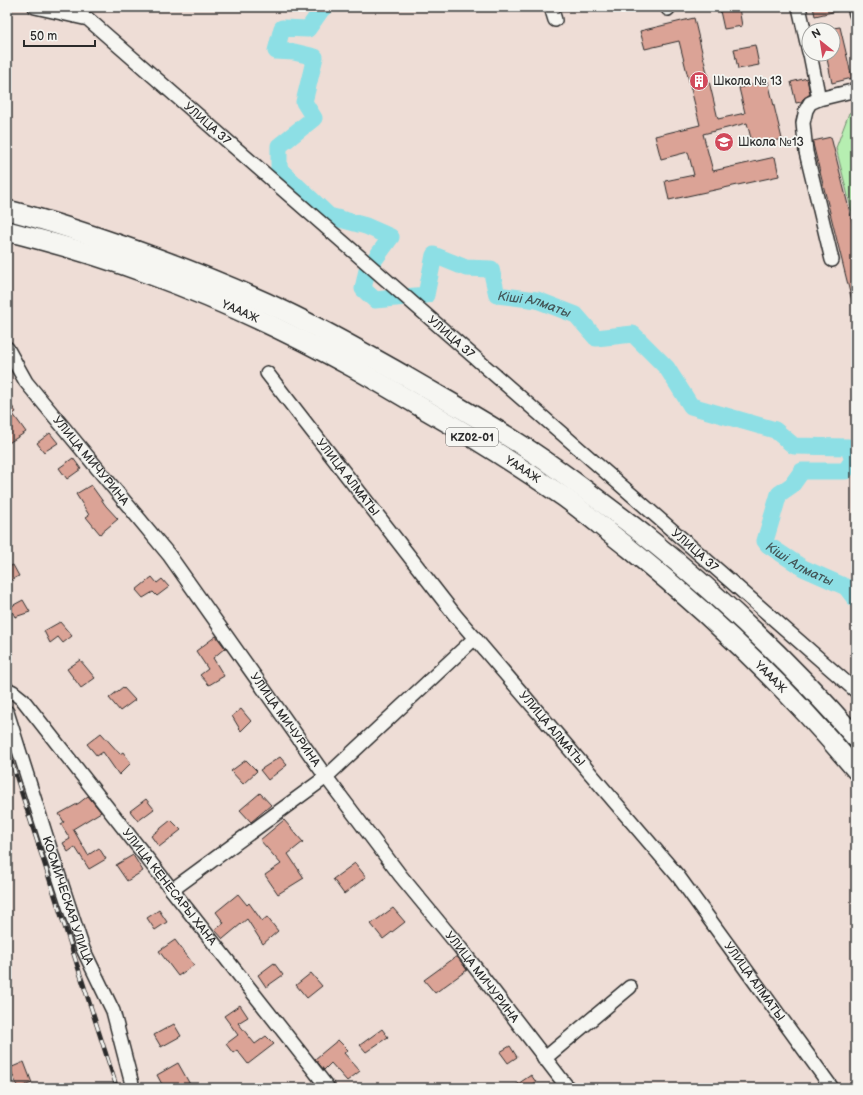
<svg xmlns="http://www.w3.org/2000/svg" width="863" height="1095" viewBox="0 0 863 1095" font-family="'Balsamiq Sans',sans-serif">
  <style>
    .garden { fill: #b6eeb1; stroke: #708c6e }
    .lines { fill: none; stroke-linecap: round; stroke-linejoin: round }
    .river { stroke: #8ddfe5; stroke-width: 17 }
    .building { fill: #dba396; stroke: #2b2b2b }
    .minor-casing { stroke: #2b2b2b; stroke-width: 16 }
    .highway-casing { stroke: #2b2b2b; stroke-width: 22 }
    .minor { stroke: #f6f6f2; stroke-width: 13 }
    .highway { stroke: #f6f6f2; stroke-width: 19 }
    .rail-casing { stroke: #2b2b2b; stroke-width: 4.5 }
    .rail { stroke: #f6f6f2; stroke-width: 3; stroke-dasharray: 9; stroke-linecap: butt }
    .labels { text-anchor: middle; stroke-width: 3.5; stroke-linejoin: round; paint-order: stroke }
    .shield { fill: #f6f6f2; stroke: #686867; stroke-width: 1 }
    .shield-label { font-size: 11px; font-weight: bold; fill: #2b2b2b }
    .poi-label { font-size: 12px; fill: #2b2b2b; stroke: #f6f6f2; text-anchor: start }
    .street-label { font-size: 12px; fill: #2b2b2b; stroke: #f6f6f2 }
    .water-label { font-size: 13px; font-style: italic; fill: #44585a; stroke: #f6f6f2 }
  </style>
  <rect width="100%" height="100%" fill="#eeddd6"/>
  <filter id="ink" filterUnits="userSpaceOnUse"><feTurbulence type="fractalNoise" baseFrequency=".025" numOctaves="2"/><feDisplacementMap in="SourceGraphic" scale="8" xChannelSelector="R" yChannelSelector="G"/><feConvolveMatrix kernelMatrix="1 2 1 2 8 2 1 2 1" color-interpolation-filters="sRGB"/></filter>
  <g filter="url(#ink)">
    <path class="garden" d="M 856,111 L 856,228 L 836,148 L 849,113 Z"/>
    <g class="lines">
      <path class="river" id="s1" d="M 325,7 L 322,9 L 308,29 L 282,28 L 276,51 L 294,52 L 315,57 L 304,102 L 314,118 L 279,146 L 279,169 L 329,216 L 366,226 L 391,237 L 367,270 L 363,289 L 375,300 L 426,295 L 434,255 L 466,268 L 491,269 L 497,295 L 537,300 L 576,315 L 596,338 L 633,334 L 667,368 L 691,406 L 775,430 L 794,446 L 848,447 L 853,460 L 845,471 L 802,471 L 792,485 L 779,494 L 765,541 L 768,545 L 803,568 L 846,587 L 856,600"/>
    </g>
    <path class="building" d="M 813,7 L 841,7 L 841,10 L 815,16 Z
      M 739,8 L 742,26 L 724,29 L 720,11 Z
      M 694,18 L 718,119 L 745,113 L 739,88 L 768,81 L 782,139 L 753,146 L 747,123 L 703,134 L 713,171 L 775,157 L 779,176 L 669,200 L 665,181 L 694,175 L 688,152 L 661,159 L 655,136 L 700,125 L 679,41 L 645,49 L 640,31 Z
      M 840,27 L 852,78 L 832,83 L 826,54 L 833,54 L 833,28 Z
      M 755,45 L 759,65 L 738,69 L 734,49 Z
      M 807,78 L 810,94 L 803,99 L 801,102 L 796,103 L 791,82 Z
      M 831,137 L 856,237 L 856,305 L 853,305 L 813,144 L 813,141 Z
      M 7,399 L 16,412 L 13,414 L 26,432 L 7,444 Z
      M 50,433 L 58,443 L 44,452 L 37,443 Z
      M 73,458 L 81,469 L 67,479 L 59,468 Z
      M 91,485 L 106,506 L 118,519 L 100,534 L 86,517 L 89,515 L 76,494 Z
      M 13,565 L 19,576 L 7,582 L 7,568 Z
      M 152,577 L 157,583 L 162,579 L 169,587 L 157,596 L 153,592 L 143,598 L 136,590 Z
      M 23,600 L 30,612 L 15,617 L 10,607 Z
      M 60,622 L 72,636 L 63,643 L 58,637 L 50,643 L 44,631 Z
      M 216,636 L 225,648 L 213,658 L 224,676 L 209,685 L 200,675 L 208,669 L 196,651 Z
      M 80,660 L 95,678 L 81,688 L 67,669 Z
      M 123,687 L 135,700 L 120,711 L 109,698 Z
      M 241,709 L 251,721 L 241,731 L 232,716 Z
      M 101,733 L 120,754 L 123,752 L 131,763 L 119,775 L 103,752 L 97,756 L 87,744 Z
      M 280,757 L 287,765 L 268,780 L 260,770 Z
      M 246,760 L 257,771 L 243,784 L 231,771 Z
      M 260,793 L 271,805 L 251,822 L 240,810 Z
      M 88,796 L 101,812 L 73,829 L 88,855 L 99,848 L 106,859 L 89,869 L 75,847 L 68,852 L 63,843 L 70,839 L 61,824 L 64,822 L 59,814 L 79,803 Z
      M 146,799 L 154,809 L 138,821 L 130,811 Z
      M 171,820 L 181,830 L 159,847 L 151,836 Z
      M 284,820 L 303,842 L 288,854 L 304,878 L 278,894 L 265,875 L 281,864 L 260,840 Z
      M 133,855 L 143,871 L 127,881 L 116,865 Z
      M 355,863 L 366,877 L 344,894 L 333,879 Z
      M 238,894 L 247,905 L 249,903 L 262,921 L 267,917 L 278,931 L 263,944 L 247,919 L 223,939 L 215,930 L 224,923 L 216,912 Z
      M 393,908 L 405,922 L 383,939 L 371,924 Z
      M 159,910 L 167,922 L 155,930 L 147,918 Z
      M 175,940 L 194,965 L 178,976 L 159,951 Z
      M 457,956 L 467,970 L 435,993 L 424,980 Z
      M 274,963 L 283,975 L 266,987 L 258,975 Z
      M 311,973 L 322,986 L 307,998 L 296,985 Z
      M 240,1005 L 248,1017 L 238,1023 L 255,1044 L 266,1036 L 274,1044 L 248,1064 L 237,1050 L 233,1053 L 226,1044 L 238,1035 L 224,1016 Z
      M 174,1024 L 181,1036 L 161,1047 L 154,1035 Z
      M 382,1029 L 388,1037 L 366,1052 L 360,1045 Z
      M 338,1040 L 348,1050 L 344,1053 L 360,1071 L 347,1081 L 331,1063 L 324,1070 L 315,1059 Z
      M 510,1046 L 517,1057 L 508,1063 L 500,1052 Z
      M 24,1062 L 32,1083 L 18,1088 L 10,1068 Z
      M 178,1063 L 192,1088 L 164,1088 L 157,1075 Z
      M 531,1075 L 536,1082 L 527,1088 L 512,1088 Z"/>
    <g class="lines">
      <g class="minor-casing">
        <g id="minor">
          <path id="s2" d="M 35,7 L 88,19 L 856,691"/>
          <path d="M 551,7 L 555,20"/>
          <path d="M 667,7 L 668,9"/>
          <path d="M 799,7 L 809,52"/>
          <path d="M 854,7 L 856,14"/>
          <path d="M 810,54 L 819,99"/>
          <path d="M 832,260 L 806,152 L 803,123 L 806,110 L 810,103 L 819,99 L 856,90"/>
          <path id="s3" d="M 7,348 L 26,382 L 169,555 L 326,777 L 400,875 L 461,949 L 568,1088"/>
          <path id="s4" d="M 267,373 L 455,615 L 678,876 L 832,1088"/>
          <path id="s5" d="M 7,689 L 13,692 L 23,700 L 172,890 L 328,1088"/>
          <path id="s6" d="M 7,712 L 53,858 L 83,949 L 113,1011 L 133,1088"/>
          <path d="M 172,890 L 326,777 L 475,638"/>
          <path d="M 544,1059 L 630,987"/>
        </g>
      </g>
      <g class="highway-casing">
        <g id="highway">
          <path d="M 7,210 C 43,219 79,231 114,243 C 172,263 229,285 284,311 C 326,331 366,354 405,376 C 451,403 497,428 541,458 C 576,482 609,508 643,534 C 720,596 791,663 856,738"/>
          <path id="s7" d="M 7,231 C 55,243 103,257 149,274 C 220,300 289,332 354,368 C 377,381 399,394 421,407 C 470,435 518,465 564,497 C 586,513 607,531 629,548 C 711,615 788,689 856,770"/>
        </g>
      </g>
      <use href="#minor" class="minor"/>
      <use href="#highway" class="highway"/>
      <g class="rail-casing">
        <path id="rail" d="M 7,748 L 117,1088"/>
      </g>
      <use href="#rail" class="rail"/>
    </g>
  </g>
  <defs>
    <g id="building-disc" transform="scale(1)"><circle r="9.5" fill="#d1495b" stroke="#f6f6f2"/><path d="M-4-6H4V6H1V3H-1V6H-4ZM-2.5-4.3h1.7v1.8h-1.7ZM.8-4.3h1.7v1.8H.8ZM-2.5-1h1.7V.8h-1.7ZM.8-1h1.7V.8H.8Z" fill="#fff"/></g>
    <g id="school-disc" transform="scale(1)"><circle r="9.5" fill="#d1495b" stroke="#f6f6f2"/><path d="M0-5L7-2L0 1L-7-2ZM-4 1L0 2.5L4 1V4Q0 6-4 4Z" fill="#fff"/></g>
  </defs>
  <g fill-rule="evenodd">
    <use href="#building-disc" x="699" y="81"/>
    <use href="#school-disc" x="724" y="142"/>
  </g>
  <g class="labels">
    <rect class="shield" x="446" y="428" width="52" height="18" rx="3"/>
    <g class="shield-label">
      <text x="472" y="441">KZ02-01</text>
    </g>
    <g class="poi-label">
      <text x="713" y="85">Школа № 13</text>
      <text x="738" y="146">Школа №13</text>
    </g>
    <g class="street-label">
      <text dy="4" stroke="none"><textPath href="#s2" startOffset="213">УЛИЦА 37</textPath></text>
      <text dy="4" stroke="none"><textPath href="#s7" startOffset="247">ҮАААЖ</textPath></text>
      <text dy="4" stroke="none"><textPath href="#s2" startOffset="537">УЛИЦА 37</textPath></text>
      <text dy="4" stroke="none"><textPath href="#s3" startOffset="141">УЛИЦА МИЧУРИНА</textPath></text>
      <text dy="4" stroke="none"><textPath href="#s7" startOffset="571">ҮАААЖ</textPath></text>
      <text dy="4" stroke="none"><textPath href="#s4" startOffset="132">УЛИЦА АЛМАТЫ</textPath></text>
      <text dy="4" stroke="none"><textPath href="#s2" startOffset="861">УЛИЦА 37</textPath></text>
      <text dy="4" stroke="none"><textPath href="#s7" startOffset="895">ҮАААЖ</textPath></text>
      <text dy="4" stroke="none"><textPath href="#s3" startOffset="465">УЛИЦА МИЧУРИНА</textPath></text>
      <text dy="4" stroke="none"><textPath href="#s4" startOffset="456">УЛИЦА АЛМАТЫ</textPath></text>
      <text dy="4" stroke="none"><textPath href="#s5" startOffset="257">УЛИЦА КЕНЕСАРЫ ХАНА</textPath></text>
      <text dy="4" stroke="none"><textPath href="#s6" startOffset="198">КОСМИЧЕСКАЯ УЛИЦА</textPath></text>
      <text dy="4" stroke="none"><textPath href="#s3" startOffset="789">УЛИЦА МИЧУРИНА</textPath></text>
      <text dy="4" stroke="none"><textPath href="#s4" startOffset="780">УЛИЦА АЛМАТЫ</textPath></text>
    </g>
    <g class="water-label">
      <text dy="5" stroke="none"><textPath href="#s1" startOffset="678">Кіші Алматы</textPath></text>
      <text dy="5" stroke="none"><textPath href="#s1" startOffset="1243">Кіші Алматы</textPath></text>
    </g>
  </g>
  <rect width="863" height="1095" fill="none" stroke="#f6f6f2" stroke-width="24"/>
  <rect x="12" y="12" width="839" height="1071" fill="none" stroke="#2b2b2b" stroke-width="1.5" filter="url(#ink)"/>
  <g transform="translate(821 42) rotate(330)"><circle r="19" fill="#f6f6f2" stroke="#a5a5a2"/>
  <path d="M0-3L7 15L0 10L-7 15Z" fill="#d1495b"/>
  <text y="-6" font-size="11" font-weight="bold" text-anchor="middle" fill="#2b2b2b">N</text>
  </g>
  <path d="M24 40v6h71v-6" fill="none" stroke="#2b2b2b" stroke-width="2"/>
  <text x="30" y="40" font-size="12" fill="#2b2b2b" stroke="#f6f6f2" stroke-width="3" paint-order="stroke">50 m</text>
</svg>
